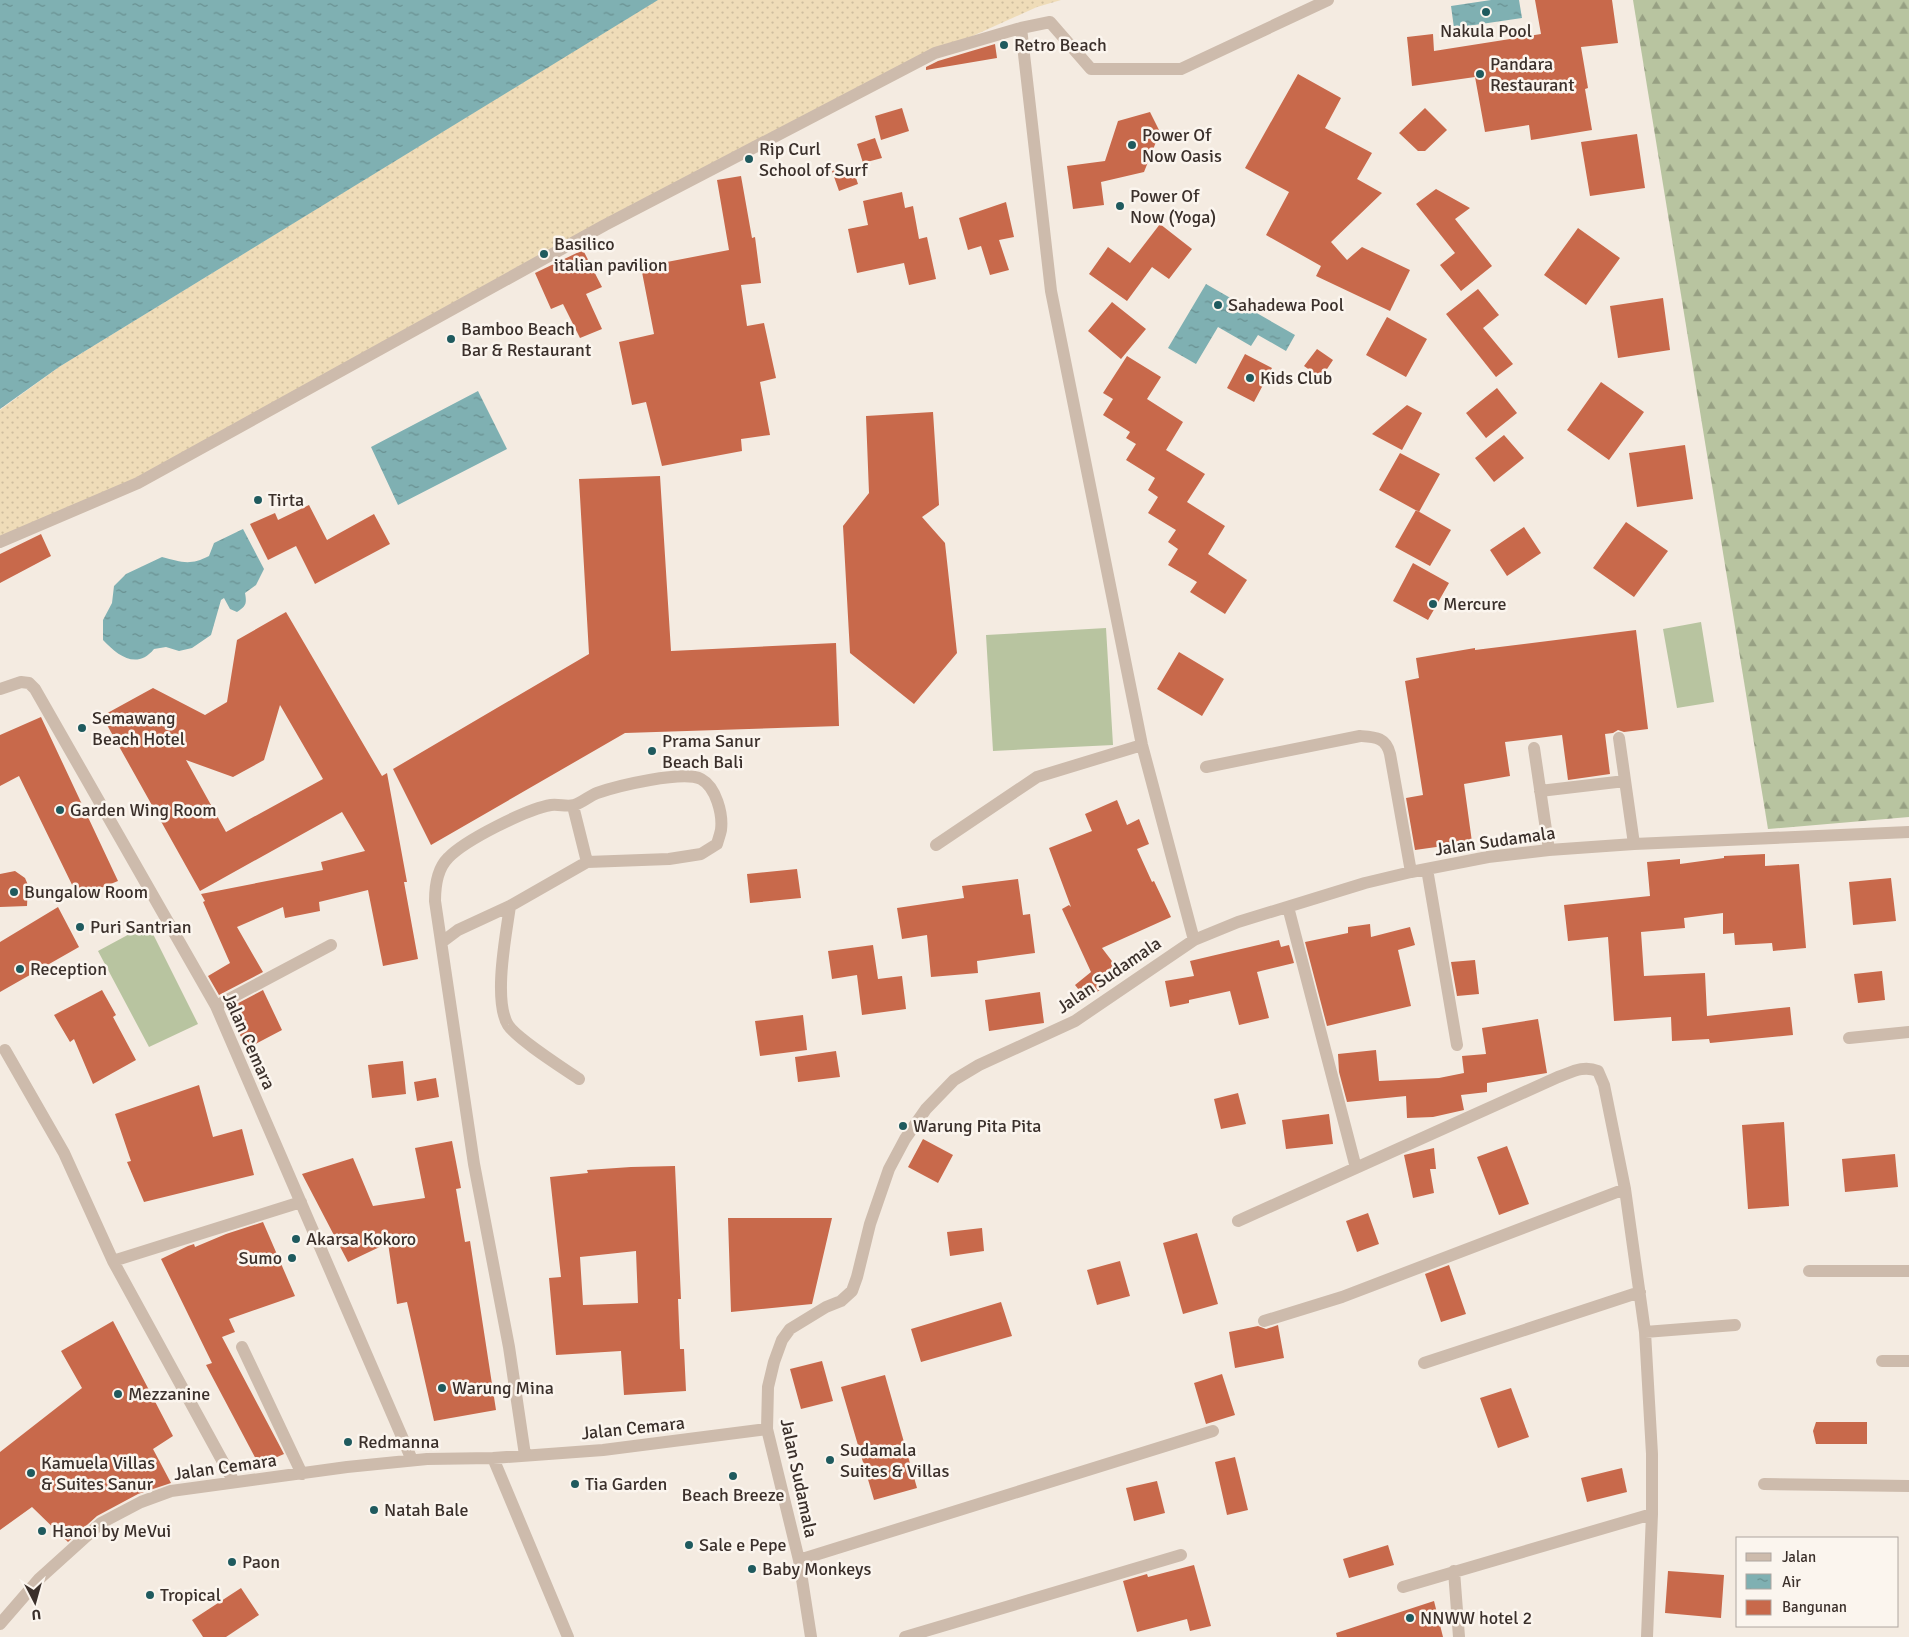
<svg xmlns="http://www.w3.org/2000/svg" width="1909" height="1637" viewBox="0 0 1909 1637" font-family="Signika,sans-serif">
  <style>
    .forest { fill: url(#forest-firs) }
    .sand { fill: url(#sand-dots) }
    .garden { fill: #b8c4a0 }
    .water { fill: url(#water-ripples) }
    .building { fill: #c8694b; fill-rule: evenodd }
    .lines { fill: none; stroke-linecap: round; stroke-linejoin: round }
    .minor { stroke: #cdbbac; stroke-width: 12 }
    .poi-dot { fill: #1f5a5e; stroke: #fbf5ee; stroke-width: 2 }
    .labels { text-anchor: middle; stroke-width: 5; stroke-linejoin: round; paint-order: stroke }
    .poi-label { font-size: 18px; fill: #3b302b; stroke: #fbf5ee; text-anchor: start }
    .street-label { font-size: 18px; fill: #3b302b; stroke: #fbf5ee }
  </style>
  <defs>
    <pattern id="forest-firs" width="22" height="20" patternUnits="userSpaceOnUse" patternTransform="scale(1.25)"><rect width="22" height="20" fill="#b8c4a0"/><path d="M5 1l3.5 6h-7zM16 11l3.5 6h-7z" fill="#97a083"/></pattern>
    <pattern id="sand-dots" width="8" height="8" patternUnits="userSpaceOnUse" patternTransform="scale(1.25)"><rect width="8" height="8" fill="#efdcb8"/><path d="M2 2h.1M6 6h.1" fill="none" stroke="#cebd9e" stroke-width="1.8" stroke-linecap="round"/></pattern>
    <pattern id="water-ripples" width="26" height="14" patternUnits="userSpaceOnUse" patternTransform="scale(1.25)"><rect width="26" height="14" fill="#7fb0b2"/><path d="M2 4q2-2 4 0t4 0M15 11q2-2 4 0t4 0" fill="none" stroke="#699091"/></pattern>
  </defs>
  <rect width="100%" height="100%" fill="#f4ebe1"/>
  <path class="forest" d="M 1633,0 L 1909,0 L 1909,817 L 1768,829 Z"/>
  <path class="sand" d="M 657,0 L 1061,0 L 1037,7 L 935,53 L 138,483 L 0,542 L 0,410 L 59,367 Z"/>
  <path class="garden" d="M 1701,622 L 1714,702 L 1677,708 L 1663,629 Z
    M 1106,628 L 1113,745 L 993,751 L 986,635 Z
    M 148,924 L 198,1024 L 149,1047 L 98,951 Z"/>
  <path class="water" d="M 0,0 L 658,0 L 59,367 L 0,409 Z
    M 1491,0 L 1519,0 L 1522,18 L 1454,28 L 1451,6 Z
    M 1206,284 L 1295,335 L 1286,351 L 1258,335 L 1251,346 L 1218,327 L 1196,364 L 1168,348 Z
    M 478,391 L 507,449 L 398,505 L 371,447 Z
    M 243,529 L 264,569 L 256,585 L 245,593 C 247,604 246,606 237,612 L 230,609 L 224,598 L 221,600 L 211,635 L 192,648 L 179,651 L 166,647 L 154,649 C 137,670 118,656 103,640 L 103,620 L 112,603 L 114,586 L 126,574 L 162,557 C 181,562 190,566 209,556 L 214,543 Z"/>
  <path class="building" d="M 1535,0 L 1612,0 L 1618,43 L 1581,47 L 1588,88 L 1585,89 L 1592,130 L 1531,140 L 1529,125 L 1485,132 L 1475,77 L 1412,86 L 1407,37 L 1433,34 L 1434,51 L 1541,34 Z
    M 995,44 L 997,58 L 926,70 L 926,67 L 938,61 Z
    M 1298,74 L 1341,98 L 1325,128 L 1372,153 L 1357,179 L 1382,193 L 1331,242 L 1347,260 L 1362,247 L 1410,270 L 1390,311 L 1316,276 L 1321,266 L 1266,235 L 1289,192 L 1245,168 Z
    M 902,108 L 909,131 L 881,140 L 875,116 Z
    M 1425,108 L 1447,130 L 1425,151 L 1418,151 L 1399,133 Z
    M 1150,112 L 1160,132 L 1144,172 L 1101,182 L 1104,205 L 1073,209 L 1067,166 L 1105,161 L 1118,121 Z
    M 1637,134 L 1645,188 L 1590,196 L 1581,142 Z
    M 875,138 L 882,158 L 863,163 L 857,144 Z
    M 852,166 L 858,184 L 839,191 L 832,171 Z
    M 741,176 L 752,238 L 755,237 L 761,283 L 741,285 L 747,326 L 764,323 L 776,378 L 760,382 L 770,435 L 741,439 L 742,451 L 662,466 L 646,402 L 632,405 L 619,342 L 654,334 L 641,267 L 729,250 L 717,180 Z
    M 1436,189 L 1470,208 L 1455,219 L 1492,266 L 1461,291 L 1440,265 L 1455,253 L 1416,204 Z
    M 902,192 L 905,208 L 913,206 L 919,239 L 927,237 L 936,279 L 909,285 L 904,263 L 857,273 L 848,229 L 868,225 L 863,201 Z
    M 1006,202 L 1014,237 L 999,240 L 1009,270 L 990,275 L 981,246 L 968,250 L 959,218 Z
    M 1160,224 L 1192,249 L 1169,279 L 1152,267 L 1127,301 L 1089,274 L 1108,247 L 1130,263 Z
    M 1578,228 L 1620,258 L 1586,305 L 1544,275 Z
    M 583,250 L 602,287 L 586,294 L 602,329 L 580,338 L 563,304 L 551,309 L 535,273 Z
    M 1478,289 L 1499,315 L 1483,328 L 1513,364 L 1496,377 L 1446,314 Z
    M 1663,298 L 1670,350 L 1618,358 L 1610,306 Z
    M 1112,302 L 1146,329 L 1121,359 L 1088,331 Z
    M 1387,317 L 1427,339 L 1406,377 L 1366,355 Z
    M 1317,349 L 1333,360 L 1321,378 L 1304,366 Z
    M 1245,354 L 1272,368 L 1254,402 L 1227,388 Z
    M 1127,356 L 1161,377 L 1147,399 L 1183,422 L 1166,450 L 1205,474 L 1187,502 L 1225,526 L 1208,554 L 1247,580 L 1225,614 L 1190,592 L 1197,582 L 1168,565 L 1178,549 L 1168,542 L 1176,530 L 1148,513 L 1158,497 L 1148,490 L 1155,478 L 1126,460 L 1136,444 L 1126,438 L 1130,432 L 1103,415 L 1113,399 L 1103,393 Z
    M 1601,382 L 1644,412 L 1609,460 L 1567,430 Z
    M 1497,388 L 1517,413 L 1486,438 L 1466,413 Z
    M 1407,405 L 1422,413 L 1402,450 L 1372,434 Z
    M 933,412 L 939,505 L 922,517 L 945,543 L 957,653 L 914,704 L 850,653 L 843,526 L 869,493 L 866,416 Z
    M 1504,435 L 1524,458 L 1494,482 L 1475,458 Z
    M 1685,445 L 1693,499 L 1637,507 L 1629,453 Z
    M 1400,453 L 1440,474 L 1419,512 L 1379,490 Z
    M 660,476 L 671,651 L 836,643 L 839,726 L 625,733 L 431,845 L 393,769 L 589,654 L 579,479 Z
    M 309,505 L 327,540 L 374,514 L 390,544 L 315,584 L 296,546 L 268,560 L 250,524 L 275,513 L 278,520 Z
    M 1416,510 L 1451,530 L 1430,566 L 1395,547 Z
    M 1626,522 L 1668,551 L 1634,597 L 1593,568 Z
    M 1524,527 L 1541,553 L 1507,576 L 1490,550 Z
    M 41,534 L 51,556 L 0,583 L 0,554 Z
    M 1413,563 L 1449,583 L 1428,620 L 1393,601 Z
    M 286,612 L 382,776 L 387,773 L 407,882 L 404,882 L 418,959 L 383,966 L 368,890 L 319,902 L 320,911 L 285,918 L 283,907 L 237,927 L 263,972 L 219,995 L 208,976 L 230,963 L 203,902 L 205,901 L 201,894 L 323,870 L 321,862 L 365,851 L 342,812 L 200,891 L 102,716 L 153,688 L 205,715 L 227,702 L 237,640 ZM 280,705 L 323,779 L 226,832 L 186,760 L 233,777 L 264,760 Z
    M 1636,630 L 1648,729 L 1624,732 L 1618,730 L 1613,733 L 1605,734 L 1610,774 L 1568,780 L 1562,735 L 1505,742 L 1510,776 L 1464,784 L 1472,842 L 1415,850 L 1406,798 L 1423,795 L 1405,681 L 1419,678 L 1416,658 L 1475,648 L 1475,650 Z
    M 1179,652 L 1224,679 L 1202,716 L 1157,689 Z
    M 41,717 L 118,881 L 78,897 L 19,776 L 0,786 L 0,735 Z
    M 1117,800 L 1127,825 L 1139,819 L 1149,844 L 1137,849 L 1152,882 L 1154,881 L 1171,917 L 1102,948 L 1121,973 L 1087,1000 L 1075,985 L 1091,972 L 1062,909 L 1069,905 L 1071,907 L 1049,848 L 1092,831 L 1085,814 Z
    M 1765,854 L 1765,866 L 1799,864 L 1806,948 L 1773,951 L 1772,943 L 1735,945 L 1734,933 L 1723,934 L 1723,913 L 1684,918 L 1685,928 L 1641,932 L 1644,976 L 1705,973 L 1707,1016 L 1790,1007 L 1793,1035 L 1710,1043 L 1709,1039 L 1672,1041 L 1671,1017 L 1614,1021 L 1608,937 L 1568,941 L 1564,905 L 1650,896 L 1647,862 L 1680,859 L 1680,864 L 1724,858 L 1724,856 Z
    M 797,869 L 801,898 L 750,903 L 747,874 Z
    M 15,871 L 25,878 L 28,885 L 27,906 L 0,907 L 0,874 Z
    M 1891,878 L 1896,921 L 1853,925 L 1849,882 Z
    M 1018,879 L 1023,915 L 1030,914 L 1035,953 L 977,961 L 978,973 L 931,977 L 927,935 L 902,939 L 897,908 L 964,898 L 962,886 Z
    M 58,907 L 79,947 L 0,992 L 0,942 Z
    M 1370,924 L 1371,937 L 1410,927 L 1415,945 L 1398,950 L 1411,1006 L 1327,1026 L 1305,942 L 1348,933 L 1348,927 Z
    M 1279,940 L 1281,947 L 1289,945 L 1294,963 L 1257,972 L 1269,1018 L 1239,1025 L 1230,991 L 1189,1000 L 1189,1003 L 1170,1007 L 1165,981 L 1194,976 L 1190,961 Z
    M 873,945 L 878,979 L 902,976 L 906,1009 L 862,1015 L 857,975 L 832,979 L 828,951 Z
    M 1475,960 L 1479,994 L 1457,996 L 1451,962 Z
    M 1882,971 L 1885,1000 L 1858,1003 L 1854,974 Z
    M 102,990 L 116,1015 L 113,1017 L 136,1060 L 93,1084 L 74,1039 L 70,1042 L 54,1015 Z
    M 263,990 L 282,1030 L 248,1048 L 232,1022 L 230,1018 L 232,1017 L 227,1009 Z
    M 1040,992 L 1044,1023 L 989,1031 L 985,1000 Z
    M 803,1015 L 807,1050 L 760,1056 L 755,1021 Z
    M 1538,1019 L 1547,1073 L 1487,1083 L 1487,1092 L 1461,1095 L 1464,1110 L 1433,1117 L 1407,1118 L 1406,1096 L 1347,1102 L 1339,1072 L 1338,1054 L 1376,1050 L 1379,1081 L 1439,1078 L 1464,1073 L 1462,1056 L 1486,1054 L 1482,1028 Z
    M 836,1051 L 840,1077 L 798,1082 L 795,1057 Z
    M 403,1061 L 406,1094 L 372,1098 L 368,1065 Z
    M 436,1078 L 439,1097 L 417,1101 L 414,1082 Z
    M 199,1085 L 213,1137 L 242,1129 L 254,1175 L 144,1202 L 127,1162 L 131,1161 L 115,1114 Z
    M 1238,1093 L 1246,1124 L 1221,1129 L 1214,1099 Z
    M 1329,1114 L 1333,1144 L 1286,1149 L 1282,1120 Z
    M 1784,1122 L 1789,1206 L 1748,1209 L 1742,1125 Z
    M 923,1139 L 953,1155 L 938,1183 L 908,1167 Z
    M 452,1141 L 461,1188 L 456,1189 L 465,1242 L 470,1241 L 496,1410 L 434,1421 L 407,1302 L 397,1304 L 388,1243 L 348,1262 L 302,1174 L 353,1158 L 373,1206 L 425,1198 L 415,1148 Z
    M 1507,1146 L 1529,1204 L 1499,1215 L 1477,1157 Z
    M 1434,1148 L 1436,1169 L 1430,1169 L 1434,1193 L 1413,1198 L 1404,1155 Z
    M 1895,1154 L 1898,1187 L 1845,1192 L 1842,1159 Z
    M 675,1166 L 681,1299 L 678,1299 L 680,1349 L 684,1349 L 686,1391 L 624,1395 L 621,1351 L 556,1355 L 549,1278 L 561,1277 L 550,1177 L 588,1173 L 587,1170 L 631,1167 ZM 636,1251 L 638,1303 L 583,1305 L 580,1257 Z
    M 1368,1213 L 1379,1244 L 1357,1252 L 1346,1221 Z
    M 728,1218 L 832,1218 L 812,1304 L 731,1312 Z
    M 263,1222 L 295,1296 L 229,1319 L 235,1332 L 222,1337 L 284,1454 L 259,1465 L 206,1365 L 212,1363 L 161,1259 L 188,1246 L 194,1244 L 195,1247 L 226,1234 Z
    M 982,1228 L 984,1251 L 950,1256 L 947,1232 Z
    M 1197,1233 L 1218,1304 L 1183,1314 L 1163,1243 Z
    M 1120,1261 L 1130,1296 L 1097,1305 L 1087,1270 Z
    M 1449,1265 L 1466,1314 L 1441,1322 L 1425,1274 Z
    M 1001,1302 L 1012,1336 L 921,1362 L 911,1329 Z
    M 113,1321 L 173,1436 L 153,1449 L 171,1483 L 138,1494 L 97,1516 L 68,1542 L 32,1507 L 0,1530 L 0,1452 L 82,1388 L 61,1351 Z
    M 1278,1325 L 1284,1358 L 1235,1368 L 1229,1332 L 1258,1326 L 1266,1329 Z
    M 822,1361 L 833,1401 L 801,1409 L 790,1369 Z
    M 1222,1374 L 1235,1415 L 1206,1424 L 1194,1383 Z
    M 885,1375 L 917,1488 L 874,1500 L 841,1387 Z
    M 1511,1388 L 1529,1437 L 1498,1448 L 1480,1398 Z
    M 1816,1422 L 1867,1422 L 1867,1444 L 1816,1444 L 1813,1431 Z
    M 1235,1457 L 1248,1510 L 1227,1515 L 1215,1462 Z
    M 1622,1468 L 1627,1492 L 1587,1502 L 1581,1478 Z
    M 1157,1481 L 1165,1513 L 1134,1521 L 1126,1488 Z
    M 1388,1545 L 1394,1565 L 1349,1578 L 1343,1559 Z
    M 1194,1565 L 1211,1626 L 1190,1631 L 1187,1619 L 1137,1632 L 1123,1581 L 1147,1574 L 1148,1577 Z
    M 1668,1571 L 1724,1575 L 1721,1618 L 1665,1613 Z
    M 241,1588 L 259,1615 L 226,1637 L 203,1637 L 192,1620 Z
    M 1434,1601 L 1443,1637 L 1337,1637 L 1336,1633 Z"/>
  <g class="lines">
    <path class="minor" d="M 1021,28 L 1051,291 L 1142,745 L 1194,940
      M 0,542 L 138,483 L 605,225 L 935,53 L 1021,28 L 1050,22 L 1091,69 L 1181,69 L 1328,0
      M 0,689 L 21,682 L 29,683 L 35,689 L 216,1006 L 412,1460
      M 1619,738 L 1634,844
      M 1534,748 L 1549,850
      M 1206,767 L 1360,736 C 1375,737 1386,737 1390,754 L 1411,872
      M 1540,791 L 1625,781
      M 573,806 L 587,862
      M 936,845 L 1037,777 L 1142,745
      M 1427,869 L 1457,1045
      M 510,906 C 506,935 493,1000 508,1025 C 517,1039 563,1068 579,1079
      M 1288,907 L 1356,1168
      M 442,942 L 458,930 L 510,906 L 587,862 L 669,859 L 701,854 L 717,844 C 718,840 720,835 721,830 C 723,814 716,787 701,779 C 683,770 617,786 597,793 C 589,796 582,803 574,805 C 567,807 559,804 551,805 C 527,809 465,840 448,858 C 437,869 435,886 435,901 L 474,1164 L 509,1347 L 525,1455
      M 216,1006 L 331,945
      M 1849,1038 L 1909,1032
      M 5,1050 L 64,1153 L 113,1261 L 234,1482
      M 1238,1221 L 1558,1077 C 1572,1072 1583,1065 1598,1071 L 1604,1085 L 1625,1189 L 1645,1332 L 1652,1454 L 1652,1514 L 1647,1637
      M 113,1261 L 301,1202
      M 1809,1271 L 1909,1271
      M 1264,1321 L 1342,1297 L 1625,1189
      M 1645,1332 L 1735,1325
      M 242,1347 L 302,1474
      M 1882,1361 L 1909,1361
      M 1424,1363 L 1640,1292
      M 493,1458 L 568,1637
      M 1764,1484 L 1909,1486
      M 799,1560 L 1213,1431
      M 1454,1571 L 1459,1637
      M 1403,1587 L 1652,1514
      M 0,1624 L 39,1579 L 101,1523 L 141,1502 L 171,1491 L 347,1467 L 427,1459 L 493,1458 L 603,1450 L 767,1429
      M 811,1637 L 799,1560 L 767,1429 L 768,1387 L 774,1362 L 782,1340 L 790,1329 L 826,1307 L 841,1301 L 852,1291 L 857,1277 L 870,1224 L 889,1169 L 905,1139 L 926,1109 L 954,1080 L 979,1065 L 1075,1021 L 1194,940 L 1238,922 L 1365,883 L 1411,872 L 1488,857 L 1549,850 L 1634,844 L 1909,832
      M 905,1637 L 1181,1555"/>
  </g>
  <g class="poi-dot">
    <circle cx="1486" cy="12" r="5"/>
    <circle cx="1004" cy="45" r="5"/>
    <circle cx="1480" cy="74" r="5"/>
    <circle cx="1132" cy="145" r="5"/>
    <circle cx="749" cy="159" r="5"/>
    <circle cx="1120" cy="206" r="5"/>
    <circle cx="544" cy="254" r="5"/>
    <circle cx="1218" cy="305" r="5"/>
    <circle cx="451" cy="339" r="5"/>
    <circle cx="1250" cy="378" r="5"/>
    <circle cx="258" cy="500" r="5"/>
    <circle cx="1433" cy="604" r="5"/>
    <circle cx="82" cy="728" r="5"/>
    <circle cx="652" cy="751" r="5"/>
    <circle cx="60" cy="810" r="5"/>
    <circle cx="14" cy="892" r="5"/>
    <circle cx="80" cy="927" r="5"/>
    <circle cx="20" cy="969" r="5"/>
    <circle cx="903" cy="1126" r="5"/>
    <circle cx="296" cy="1239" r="5"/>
    <circle cx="292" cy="1258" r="5"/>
    <circle cx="442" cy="1388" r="5"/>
    <circle cx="118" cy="1394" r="5"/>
    <circle cx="348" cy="1442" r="5"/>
    <circle cx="830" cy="1460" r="5"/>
    <circle cx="31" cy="1473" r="5"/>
    <circle cx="733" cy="1476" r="5"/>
    <circle cx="575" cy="1484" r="5"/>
    <circle cx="374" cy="1510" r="5"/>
    <circle cx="42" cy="1531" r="5"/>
    <circle cx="689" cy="1545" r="5"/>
    <circle cx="232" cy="1562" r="5"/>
    <circle cx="752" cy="1569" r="5"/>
    <circle cx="150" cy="1595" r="5"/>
    <circle cx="1410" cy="1618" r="5"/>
  </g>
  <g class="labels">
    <g class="poi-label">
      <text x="1486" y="37" text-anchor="middle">Nakula Pool</text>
      <text x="1014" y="51">Retro Beach</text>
      <text x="1490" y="70">Pandara<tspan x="1490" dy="21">Restaurant</tspan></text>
      <text x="1142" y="141">Power Of<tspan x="1142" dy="21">Now Oasis</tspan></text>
      <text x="759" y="155">Rip Curl<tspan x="759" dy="21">School of Surf</tspan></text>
      <text x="1130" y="202">Power Of<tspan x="1130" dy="21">Now (Yoga)</tspan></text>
      <text x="554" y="250">Basilico<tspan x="554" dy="21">italian pavilion</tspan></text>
      <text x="1228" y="311">Sahadewa Pool</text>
      <text x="461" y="335">Bamboo Beach<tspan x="461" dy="21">Bar &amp; Restaurant</tspan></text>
      <text x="1260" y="384">Kids Club</text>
      <text x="268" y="506">Tirta</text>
      <text x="1443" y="610">Mercure</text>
      <text x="92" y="724">Semawang<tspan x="92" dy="21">Beach Hotel</tspan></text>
      <text x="662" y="747">Prama Sanur<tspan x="662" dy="21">Beach Bali</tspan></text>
      <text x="70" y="816">Garden Wing Room</text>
      <text x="24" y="898">Bungalow Room</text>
      <text x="90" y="933">Puri Santrian</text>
      <text x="30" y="975">Reception</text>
      <text x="913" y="1132">Warung Pita Pita</text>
      <text x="306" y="1245">Akarsa Kokoro</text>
      <text x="282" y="1264" text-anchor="end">Sumo</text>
      <text x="452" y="1394">Warung Mina</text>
      <text x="128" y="1400">Mezzanine</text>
      <text x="358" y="1448">Redmanna</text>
      <text x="840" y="1456">Sudamala<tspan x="840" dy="21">Suites &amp; Villas</tspan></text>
      <text x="41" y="1469">Kamuela Villas<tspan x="41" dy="21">&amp; Suites Sanur</tspan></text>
      <text x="585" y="1490">Tia Garden</text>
      <text x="733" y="1501" text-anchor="middle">Beach Breeze</text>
      <text x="384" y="1516">Natah Bale</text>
      <text x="52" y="1537">Hanoi by MeVui</text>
      <text x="699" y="1551">Sale e Pepe</text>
      <text x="242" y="1568">Paon</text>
      <text x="762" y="1575">Baby Monkeys</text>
      <text x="160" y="1601">Tropical</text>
      <text x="1420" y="1624">NNWW hotel 2</text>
    </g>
    <g class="street-label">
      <text transform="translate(1495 841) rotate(-8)" y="6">Jalan Sudamala</text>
      <text transform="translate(1109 975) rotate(-34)" y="6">Jalan Sudamala</text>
      <text transform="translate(249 1041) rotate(66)" y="6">Jalan Cemara</text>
      <text transform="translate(633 1428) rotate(-6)" y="6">Jalan Cemara</text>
      <text transform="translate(225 1467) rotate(-8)" y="6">Jalan Cemara</text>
      <text transform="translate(799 1478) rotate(78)" y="6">Jalan Sudamala</text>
    </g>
  </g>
  <rect x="1736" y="1537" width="162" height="90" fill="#fbf5ee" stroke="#aea6a0"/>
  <rect x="1746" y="1553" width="25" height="8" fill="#cdbbac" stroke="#aea6a0"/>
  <text x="1782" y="1562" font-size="15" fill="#3b302b">Jalan</text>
  <rect x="1746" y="1574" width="25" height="15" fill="url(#water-ripples)" stroke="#aea6a0"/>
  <text x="1782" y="1587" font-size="15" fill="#3b302b">Air</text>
  <rect x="1746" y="1600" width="25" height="15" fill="#c8694b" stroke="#aea6a0"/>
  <text x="1782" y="1612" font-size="15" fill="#3b302b">Bangunan</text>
  <g transform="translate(35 1602) rotate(174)" stroke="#fbf5ee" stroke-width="4" paint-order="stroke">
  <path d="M0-4L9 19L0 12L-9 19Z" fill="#3b302b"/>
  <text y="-8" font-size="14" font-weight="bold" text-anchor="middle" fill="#3b302b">U</text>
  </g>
</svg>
